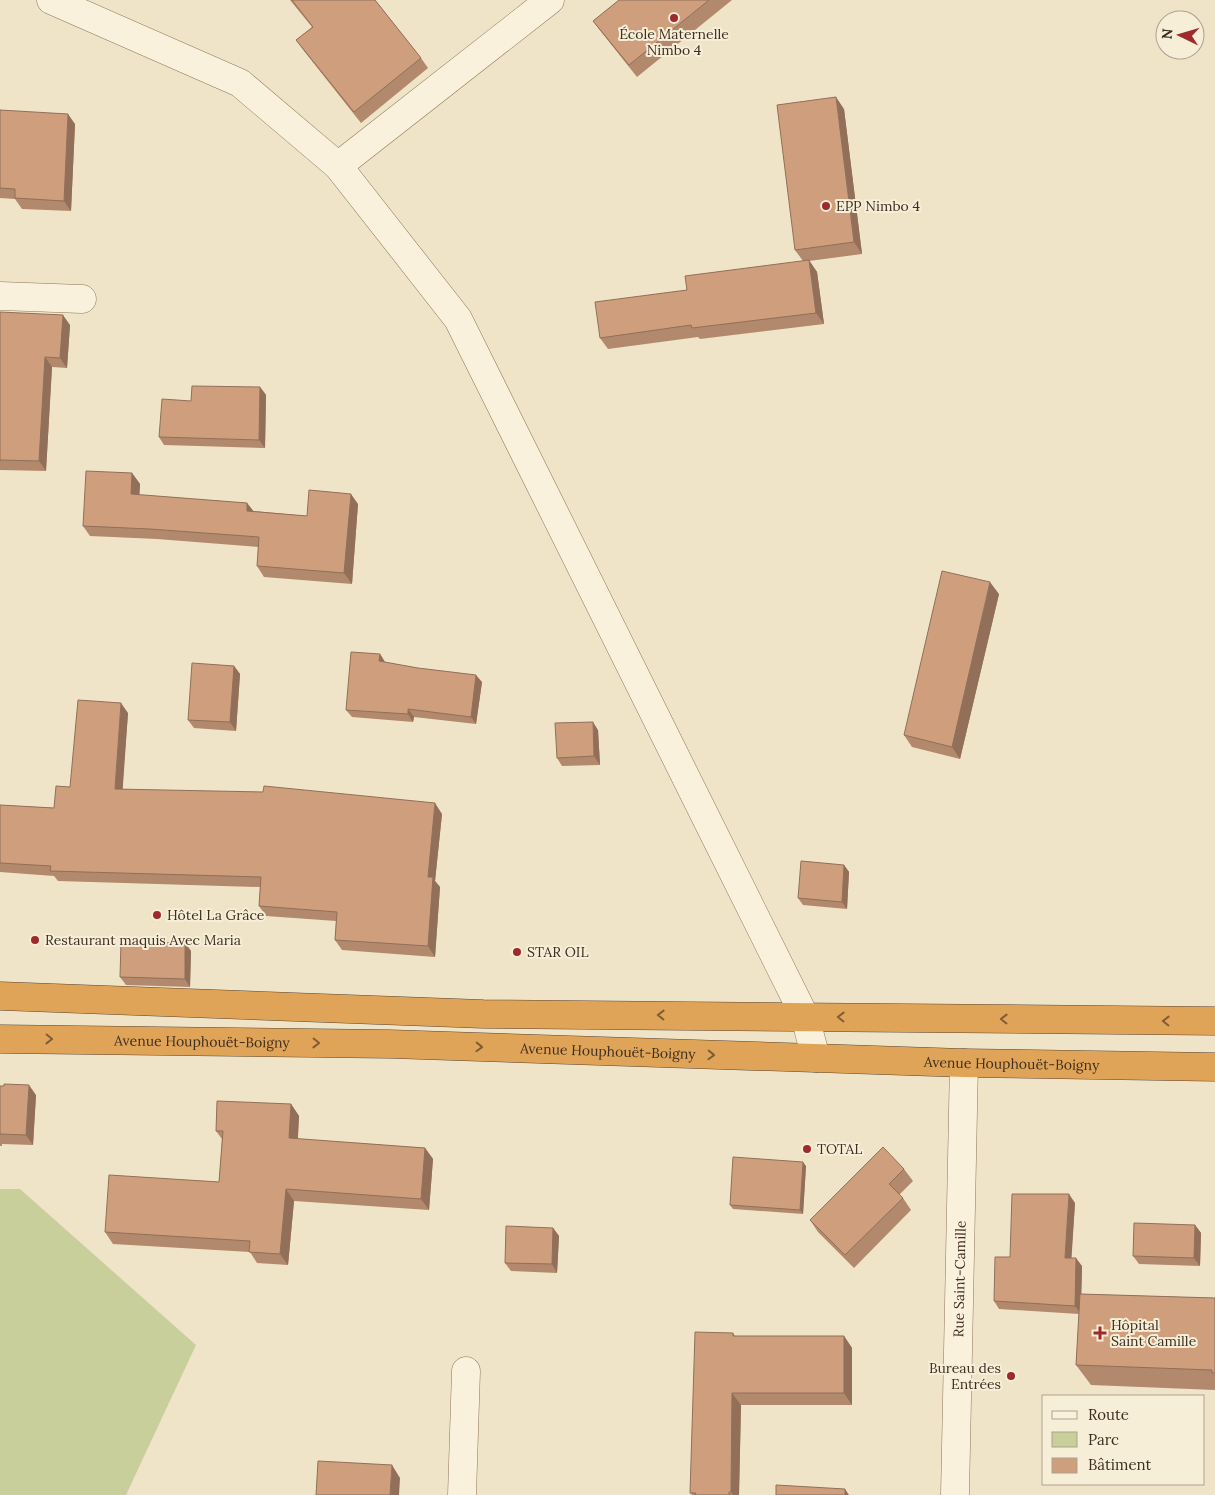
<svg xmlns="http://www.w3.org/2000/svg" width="1215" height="1495" viewBox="0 0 1215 1495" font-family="Lora,serif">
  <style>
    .green { fill: #c9cf9b }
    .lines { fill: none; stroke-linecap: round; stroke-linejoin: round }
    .minor-casing { stroke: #8d765c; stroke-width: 29 }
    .highway-casing { stroke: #5b4430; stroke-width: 29 }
    .minor { stroke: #faf1dc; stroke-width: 28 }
    .highway { stroke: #e0a458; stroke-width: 28 }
    .wall { fill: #b2896c }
    .shaded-wall { fill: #916f58 }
    .building { fill: #cf9f7d; stroke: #916f58 }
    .oneway { stroke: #7e5d36 }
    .poi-dot { fill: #9e2a2b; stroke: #f7eed8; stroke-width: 2 }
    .labels { text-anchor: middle; stroke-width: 4; stroke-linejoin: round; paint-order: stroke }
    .poi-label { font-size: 14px; fill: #3d2e20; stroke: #f7eed8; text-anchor: start }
    .street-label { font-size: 14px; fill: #3d2e20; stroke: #f7eed8 }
  </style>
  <rect width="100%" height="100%" fill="#f0e4c8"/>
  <path class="green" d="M 0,1189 L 20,1189 L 196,1345 L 126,1495 L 0,1495 Z"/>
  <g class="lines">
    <g class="minor-casing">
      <g id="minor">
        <path d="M 51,0 L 240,83 L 338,166 L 458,319 L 805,1017 L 816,1058"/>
        <path d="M 338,166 L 550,0"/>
        <path d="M 0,296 L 82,299"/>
        <path d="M 462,1495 L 466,1371"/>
        <path id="s1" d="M 955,1495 L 964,1063"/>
      </g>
    </g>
    <g class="highway-casing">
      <g id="highway">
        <path d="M 0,996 L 483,1014 L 1215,1021"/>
        <path id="s2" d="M 0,1039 L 390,1044 L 964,1063 L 1215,1067"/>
      </g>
    </g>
    <use href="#minor" class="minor"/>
    <use href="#highway" class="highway"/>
  </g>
  <path class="wall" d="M 290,0 L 375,0 L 421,58 L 428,68 L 361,123 L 304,51 L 296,40 L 312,27 Z
    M 619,0 L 732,0 L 637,77 L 602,33 L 593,21 Z
    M 844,109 L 862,254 L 809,261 L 817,272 L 824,324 L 700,339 L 698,337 L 608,349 L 600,338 L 687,290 L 803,261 L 795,250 Z
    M 0,110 L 75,124 L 71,211 L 22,209 L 15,199 L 0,198 Z
    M 0,312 L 70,325 L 67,368 L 52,367 L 46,471 L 0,470 Z
    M 260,387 L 266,395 L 265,448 L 164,445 L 159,437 L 191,401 Z
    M 132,473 L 140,484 L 139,495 L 247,503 L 253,511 L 307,516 L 358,504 L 352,584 L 264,577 L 257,566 L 258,547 L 157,539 L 90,536 L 83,526 Z
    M 999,594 L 960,759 L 912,747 L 904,735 Z
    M 380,654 L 385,662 L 482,682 L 476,724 L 414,717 L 413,722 L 352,717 L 346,710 Z
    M 234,666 L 240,674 L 236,731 L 194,728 L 188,720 Z
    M 128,713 L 122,789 L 442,814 L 435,881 L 440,887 L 435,957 L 342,950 L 335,940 L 336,921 L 266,916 L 259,906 L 260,887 L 58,881 L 54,876 L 0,872 L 0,805 L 54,808 Z
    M 598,730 L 600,765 L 562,766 L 557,758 Z
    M 844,865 L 849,872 L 847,909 L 803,905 L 798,898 Z
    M 185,943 L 191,951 L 190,987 L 126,985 L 120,977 Z
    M 0,1086 L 36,1095 L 33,1145 L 2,1144 L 2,1146 L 0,1146 Z
    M 291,1104 L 299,1116 L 298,1139 L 425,1148 L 433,1159 L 429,1210 L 294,1201 L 288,1265 L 257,1263 L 250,1252 L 113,1244 L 105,1232 L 219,1182 L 222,1139 L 216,1131 Z
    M 806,1166 L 803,1214 L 733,1209 L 730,1205 Z
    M 904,1169 L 913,1181 L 899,1195 L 903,1198 L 911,1210 L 854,1268 L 818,1232 L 810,1220 Z
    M 1075,1203 L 1071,1258 L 1082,1266 L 1081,1294 L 1215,1298 L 1215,1390 L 1091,1385 L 1076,1365 L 1079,1314 L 999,1309 L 994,1301 L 1010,1257 Z
    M 1195,1225 L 1201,1233 L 1200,1266 L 1139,1264 L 1133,1256 Z
    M 553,1228 L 559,1236 L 557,1273 L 511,1271 L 505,1263 Z
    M 733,1333 L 735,1336 L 844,1336 L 852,1348 L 852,1405 L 741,1405 L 739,1495 L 692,1495 L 690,1493 Z"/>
  <path class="shaded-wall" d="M 836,97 L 844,109 L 862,254 L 854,242 Z
    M 68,114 L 75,124 L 71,211 L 64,201 Z
    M 809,260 L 817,272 L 824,324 L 816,313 Z
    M 63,315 L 70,325 L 67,368 L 60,358 Z
    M 45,357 L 52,367 L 46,471 L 39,461 Z
    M 260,387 L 266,395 L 265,448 L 259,440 Z
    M 132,473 L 140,484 L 139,505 L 131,494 Z
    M 351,494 L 358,504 L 352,584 L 344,573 Z
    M 247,503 L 255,513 L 247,511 Z
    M 990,582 L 999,594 L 960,759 L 952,747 Z
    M 380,654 L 385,662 L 379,661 Z
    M 234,666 L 240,674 L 236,731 L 230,722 Z
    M 476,675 L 482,682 L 476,724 L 471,717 Z
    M 121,703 L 128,713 L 122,799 L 115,789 Z
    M 408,709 L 414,717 L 413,722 L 408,714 Z
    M 593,722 L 598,730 L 600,765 L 594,756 Z
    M 435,803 L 442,814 L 435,881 L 440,887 L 435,957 L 428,946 L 428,877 Z
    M 844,865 L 849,872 L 847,909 L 842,902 Z
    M 185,943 L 191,951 L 190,987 L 185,979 Z
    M 29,1085 L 36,1095 L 33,1145 L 26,1135 Z
    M 291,1104 L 299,1116 L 297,1150 L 289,1138 Z
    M 425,1148 L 433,1159 L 429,1210 L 421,1199 Z
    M 803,1162 L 806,1166 L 803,1214 L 800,1210 Z
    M 286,1189 L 294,1201 L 288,1265 L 280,1254 Z
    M 1069,1194 L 1075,1203 L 1071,1266 L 1065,1258 Z
    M 1195,1225 L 1201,1233 L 1200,1266 L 1194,1258 Z
    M 553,1228 L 559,1236 L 557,1273 L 552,1264 Z
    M 1076,1258 L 1082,1266 L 1081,1314 L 1075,1306 Z
    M 844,1336 L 852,1348 L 852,1405 L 844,1393 Z
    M 732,1393 L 741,1405 L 739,1495 L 733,1495 L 731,1492 Z
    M 392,1465 L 400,1478 L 399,1495 L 390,1495 Z
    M 845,1489 L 849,1495 L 845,1495 Z"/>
  <path class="building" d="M 292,0 L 375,0 L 421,58 L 354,112 L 296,40 L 313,27 Z
    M 619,0 L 709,0 L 629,65 L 593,21 Z
    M 836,97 L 854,242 L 795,250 L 777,105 Z
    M 0,110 L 68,114 L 64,201 L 15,198 L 15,189 L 0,188 Z
    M 809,260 L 816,313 L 692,328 L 691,325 L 600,338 L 595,302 L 687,290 L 685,276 Z
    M 0,312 L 63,315 L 60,358 L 45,357 L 39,461 L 0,460 Z
    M 192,386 L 260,387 L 259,440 L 159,437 L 162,399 L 191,401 Z
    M 86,471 L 132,473 L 131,494 L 247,503 L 247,511 L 307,516 L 309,490 L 351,494 L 344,573 L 257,566 L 259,537 L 150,529 L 83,526 Z
    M 942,571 L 990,582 L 952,747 L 904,735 Z
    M 351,652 L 380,654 L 379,661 L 418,668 L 476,675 L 471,717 L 408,709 L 408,714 L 346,710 Z
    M 192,663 L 234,666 L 230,722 L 188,720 Z
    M 78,700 L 121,703 L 115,789 L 263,792 L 264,786 L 435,803 L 428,877 L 433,877 L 428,946 L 335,940 L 337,912 L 259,906 L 261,877 L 50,871 L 51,866 L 0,863 L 0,805 L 54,808 L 56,786 L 70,787 Z
    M 593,722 L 594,756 L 557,758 L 555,723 Z
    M 801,861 L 844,865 L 842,902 L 798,898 Z
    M 121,942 L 185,943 L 185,979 L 120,977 Z
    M 4,1084 L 29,1085 L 26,1135 L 0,1134 L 0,1086 L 4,1086 Z
    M 217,1101 L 291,1104 L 289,1138 L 425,1148 L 421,1199 L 286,1189 L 280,1254 L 249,1252 L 250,1241 L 105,1232 L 109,1175 L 219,1182 L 223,1131 L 216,1131 Z
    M 883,1147 L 904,1169 L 889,1184 L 903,1198 L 845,1255 L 810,1220 Z
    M 733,1157 L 803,1162 L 800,1210 L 730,1205 Z
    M 1012,1194 L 1069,1194 L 1065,1258 L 1076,1258 L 1075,1306 L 994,1301 L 995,1257 L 1010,1257 Z
    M 1134,1223 L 1195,1225 L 1194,1258 L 1133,1256 Z
    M 506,1226 L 553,1228 L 552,1264 L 505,1263 Z
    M 1080,1294 L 1215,1298 L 1215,1373 L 1212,1373 L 1212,1370 L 1076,1365 Z
    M 695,1332 L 733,1333 L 733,1336 L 844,1336 L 844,1393 L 732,1393 L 731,1492 L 729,1492 L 729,1495 L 695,1495 L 696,1493 L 690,1493 Z
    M 318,1461 L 392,1465 L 390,1495 L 316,1495 Z
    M 776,1485 L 845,1489 L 845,1495 L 776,1495 Z"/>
  <defs><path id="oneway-chevron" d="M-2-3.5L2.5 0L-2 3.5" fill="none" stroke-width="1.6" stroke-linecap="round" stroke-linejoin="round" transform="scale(1.25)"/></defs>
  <g class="oneway">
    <use href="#oneway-chevron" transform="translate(661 1015) rotate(-179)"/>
    <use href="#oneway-chevron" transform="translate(841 1017) rotate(-179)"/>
    <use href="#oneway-chevron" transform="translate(1004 1019) rotate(-179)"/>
    <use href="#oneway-chevron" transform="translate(1166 1021) rotate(-179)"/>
    <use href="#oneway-chevron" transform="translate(49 1039) rotate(1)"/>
    <use href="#oneway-chevron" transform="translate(316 1043) rotate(1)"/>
    <use href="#oneway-chevron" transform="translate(479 1047) rotate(2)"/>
    <use href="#oneway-chevron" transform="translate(711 1055) rotate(2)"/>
  </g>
  <g class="poi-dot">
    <circle cx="674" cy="18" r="5"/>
    <circle cx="826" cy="206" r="5"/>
    <circle cx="157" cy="915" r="5"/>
    <circle cx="35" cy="940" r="5"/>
    <circle cx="517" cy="952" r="5"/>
    <circle cx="807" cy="1149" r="5"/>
    <path d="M1097.5 1325.5h5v5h5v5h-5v5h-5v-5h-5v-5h5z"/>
    <circle cx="1011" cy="1376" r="5"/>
  </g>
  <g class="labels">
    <g class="poi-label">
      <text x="674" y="39" text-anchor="middle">École Maternelle<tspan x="674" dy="16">Nimbo 4</tspan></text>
      <text x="836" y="211">EPP Nimbo 4</text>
      <text x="167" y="920">Hôtel La Grâce</text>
      <text x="45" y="945">Restaurant maquis Avec Maria</text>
      <text x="527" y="957">STAR OIL</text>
      <text x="817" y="1154">TOTAL</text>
      <text x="1111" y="1330">Hôpital<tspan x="1111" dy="16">Saint Camille</tspan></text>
      <text x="1001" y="1373" text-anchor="end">Bureau des<tspan x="1001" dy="16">Entrées</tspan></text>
    </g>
    <g class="street-label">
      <text dy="5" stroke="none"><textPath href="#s2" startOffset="202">Avenue Houphouët-Boigny</textPath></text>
      <text dy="5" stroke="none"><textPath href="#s2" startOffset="608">Avenue Houphouët-Boigny</textPath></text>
      <text dy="5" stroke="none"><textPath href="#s2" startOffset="1012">Avenue Houphouët-Boigny</textPath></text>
      <text dy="5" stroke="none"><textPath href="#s1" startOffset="216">Rue Saint-Camille</textPath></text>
    </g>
  </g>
  <rect x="1042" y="1395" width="162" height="90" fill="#f7eed8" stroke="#ada18e"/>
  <rect x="1052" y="1411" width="25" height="8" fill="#faf1dc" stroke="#ada18e"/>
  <text x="1088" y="1420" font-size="15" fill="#3d2e20">Route</text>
  <rect x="1052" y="1432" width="25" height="15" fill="#c9cf9b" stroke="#ada18e"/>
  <text x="1088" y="1445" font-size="15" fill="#3d2e20">Parc</text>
  <rect x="1052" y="1458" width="25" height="15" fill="#cf9f7d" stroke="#ada18e"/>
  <text x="1088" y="1470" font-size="15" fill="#3d2e20">Bâtiment</text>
  <g transform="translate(1180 35) rotate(275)"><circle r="24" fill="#f7eed8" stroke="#ada18e"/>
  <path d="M0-4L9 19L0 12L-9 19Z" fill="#9e2a2b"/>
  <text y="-8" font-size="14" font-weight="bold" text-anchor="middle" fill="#3d2e20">N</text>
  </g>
</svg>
